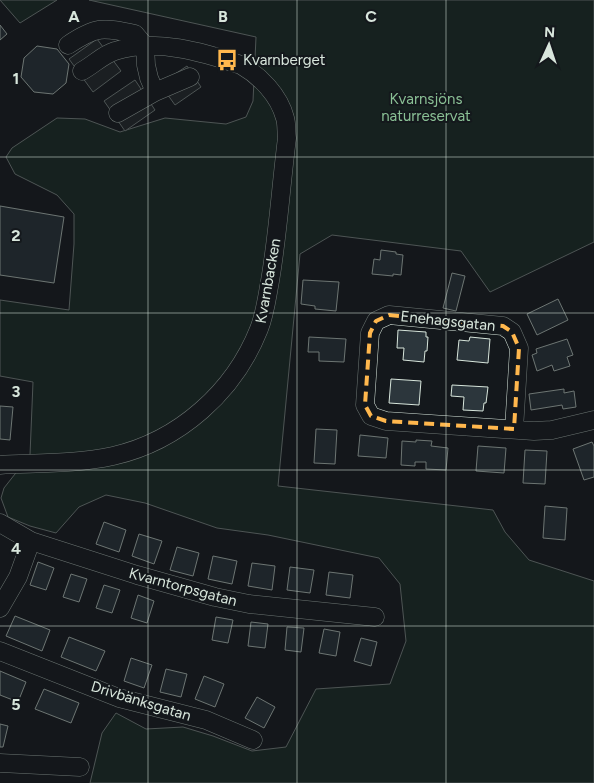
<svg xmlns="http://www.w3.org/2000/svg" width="594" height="783" viewBox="0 0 594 783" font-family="Figtree,sans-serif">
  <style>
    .green { fill: #1a2d24; stroke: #939e99 }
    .parking { fill: #24282b; stroke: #939e99 }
    .building { fill: #2c363c; stroke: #d8e6dc }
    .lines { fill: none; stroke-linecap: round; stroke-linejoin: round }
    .minor-casing { stroke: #d8e6dc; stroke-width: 19 }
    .minor { stroke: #14181c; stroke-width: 18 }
    .marked { fill: none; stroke: #ffb74d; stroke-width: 4; stroke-dasharray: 10 6; stroke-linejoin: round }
    .grid { fill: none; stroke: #d8e6dc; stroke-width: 1; stroke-opacity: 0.55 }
    .labels { text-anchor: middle; stroke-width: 4; stroke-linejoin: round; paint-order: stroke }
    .poi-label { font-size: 15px; fill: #d8e6dc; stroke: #14181c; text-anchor: start }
    .park-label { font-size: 15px; fill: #8ac095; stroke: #14181c }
    .street-label { font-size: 15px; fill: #d8e6dc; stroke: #14181c }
    .grid-label { font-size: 16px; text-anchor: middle; font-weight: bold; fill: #d8e6dc; stroke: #14181c; stroke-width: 4; stroke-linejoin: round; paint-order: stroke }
  </style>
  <rect width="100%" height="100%" fill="#14181c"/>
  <path class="green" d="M 0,0 L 57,0 L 20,23 Z
    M 89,0 L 594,0 L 594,242 L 490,292 L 461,251 L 332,235 L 300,254 L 278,486 L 493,510 L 505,532 L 529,560 L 594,581 L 594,783 L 90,783 L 102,733 L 116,713 L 146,729 L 183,727 L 213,736 L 252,751 L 286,747 L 316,689 L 390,684 L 406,641 L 400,584 L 379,558 L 268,535 L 217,528 L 145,503 L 106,495 L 79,507 L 56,533 L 30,526 L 8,517 L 1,498 L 4,488 L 30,455 L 33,382 L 0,376 L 0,300 L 69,310 L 74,244 L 74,214 L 57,195 L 15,174 L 6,157 L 12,148 L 57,118 L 85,119 L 120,132 L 165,118 L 226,124 L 246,117 L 253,101 L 256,37 Z"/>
  <path class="parking" d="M 97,39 L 121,71 L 93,92 L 69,59 Z
    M 187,66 L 201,87 L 175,105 L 160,84 Z
    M 135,80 L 155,110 L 125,131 L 104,101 Z"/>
  <path class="building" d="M 0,25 L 7,34 L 0,40 Z
    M 37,46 L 57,49 L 69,64 L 66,83 L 53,94 L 34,92 L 21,77 L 24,58 Z
    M 0,206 L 64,217 L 54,283 L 0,275 Z
    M 381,250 L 396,252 L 396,254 L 403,255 L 401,275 L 393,274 L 393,276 L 372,274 L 374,259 L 380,260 Z
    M 452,273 L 465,276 L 456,311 L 443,308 Z
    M 303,280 L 339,282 L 336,311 L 315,309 L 315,306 L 301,304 Z
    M 558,299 L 568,320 L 537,335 L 527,314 Z
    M 398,330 L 426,332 L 426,337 L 428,337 L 427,351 L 425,351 L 424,362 L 403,360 L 404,348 L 397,348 Z
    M 309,337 L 346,339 L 344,362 L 319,361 L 319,352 L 308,352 Z
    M 470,337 L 490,339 L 488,363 L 457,360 L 459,340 L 469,341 Z
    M 567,339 L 573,355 L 567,357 L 570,366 L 554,371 L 552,365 L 537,371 L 532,355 L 537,353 L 536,349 Z
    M 391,379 L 421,381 L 419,405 L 389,403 Z
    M 452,385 L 488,387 L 486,403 L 484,403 L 483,411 L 463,410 L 464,397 L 451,396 Z
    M 564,389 L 564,393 L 574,391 L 576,407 L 563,409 L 562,405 L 531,410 L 529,394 Z
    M 0,406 L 13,407 L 10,440 L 0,439 Z
    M 316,429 L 337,430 L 335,464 L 314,463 Z
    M 360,435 L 388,438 L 386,458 L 358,456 Z
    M 416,440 L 432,441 L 431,446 L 448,448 L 446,470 L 426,469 L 426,462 L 415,462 L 415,466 L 401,465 L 402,441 L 416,442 Z
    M 592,442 L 594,446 L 594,477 L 584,480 L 573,449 Z
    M 478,446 L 506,448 L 504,473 L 476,471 Z
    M 525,450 L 547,451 L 545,484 L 523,483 Z
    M 545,506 L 567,508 L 565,540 L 543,538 Z
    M 104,522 L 126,530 L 119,552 L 96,544 Z
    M 139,534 L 162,541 L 154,564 L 132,556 Z
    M 177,547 L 199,553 L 193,576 L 170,570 Z
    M 213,556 L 237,561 L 232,584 L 208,579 Z
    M 38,562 L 54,568 L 46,590 L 30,585 Z
    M 252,563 L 275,566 L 272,590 L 248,586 Z
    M 290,567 L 314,570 L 310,593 L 287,590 Z
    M 329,572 L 353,575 L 350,598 L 326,595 Z
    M 71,574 L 87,579 L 79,602 L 63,597 Z
    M 104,585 L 120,590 L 112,613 L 96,608 Z
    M 138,595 L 154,601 L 147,623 L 131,618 Z
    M 15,616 L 50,630 L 42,651 L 6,636 Z
    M 216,617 L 233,620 L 228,643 L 212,640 Z
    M 251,622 L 268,624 L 265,648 L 248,646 Z
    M 287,627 L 304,628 L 301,652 L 285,650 Z
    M 324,629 L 340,632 L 336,656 L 319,653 Z
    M 69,637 L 105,651 L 96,671 L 61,657 Z
    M 361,638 L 377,642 L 371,666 L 354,661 Z
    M 131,658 L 152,665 L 144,688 L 124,681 Z
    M 166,669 L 187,674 L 181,697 L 160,692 Z
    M 0,671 L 26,682 L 18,702 L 0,695 Z
    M 204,676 L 224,684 L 215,707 L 195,699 Z
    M 44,689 L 79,703 L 71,723 L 35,709 Z
    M 257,697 L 275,707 L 264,728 L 245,718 Z
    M 0,724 L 8,726 L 3,747 L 0,747 Z"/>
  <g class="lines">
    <g class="minor-casing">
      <path id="minor" d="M 68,45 C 96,26 103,27 135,34 L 145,46 L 146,65 L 149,78 L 155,92 L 190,77
        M 118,113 L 155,92
        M 514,429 L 519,348 L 512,332 L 503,326 L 389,315 L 376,321 L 370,333 L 365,405 L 371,416 L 386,421 L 534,431 L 552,430 L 594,420
        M 0,465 C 37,463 77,464 113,456 C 179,441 234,392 259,329 C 265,314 267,297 270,281 C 278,234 281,185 287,138 C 286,132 287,124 285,118 C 279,95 260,76 241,65 C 203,52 155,38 115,51 C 104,54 93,65 82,71
        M 0,523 L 31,541 L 137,575 L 215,597 L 249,604 L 375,617
        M 0,608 L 18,577 L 31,541
        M 0,651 L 119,698 L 206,720 L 253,740
        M 0,763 L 80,767"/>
    </g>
    <use href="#minor" class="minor"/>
  </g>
  <path d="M0 0H594V783H0ZM 389,315 L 503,326 L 512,332 L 519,348 L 514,429 L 386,421 L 371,416 L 365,405 L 370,333 L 376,321 Z" fill="#14181c" fill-opacity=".55" fill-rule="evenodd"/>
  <path class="marked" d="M 389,315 L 503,326 L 512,332 L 519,348 L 514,429 L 386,421 L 371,416 L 365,405 L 370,333 L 376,321 Z"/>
  <path class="grid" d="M 148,0 L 148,783M 297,0 L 297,783M 446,0 L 446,783M 0,157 L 594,157M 0,313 L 594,313M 0,470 L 594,470M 0,626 L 594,626"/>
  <defs>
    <g id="bus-bare" transform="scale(1.725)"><path d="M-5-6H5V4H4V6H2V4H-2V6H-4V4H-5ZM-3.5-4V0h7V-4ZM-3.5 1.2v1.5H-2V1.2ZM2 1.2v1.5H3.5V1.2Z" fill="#ffb74d" stroke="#14181c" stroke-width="2.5" paint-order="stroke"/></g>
  </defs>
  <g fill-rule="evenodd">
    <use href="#bus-bare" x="227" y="60"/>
  </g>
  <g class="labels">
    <g class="poi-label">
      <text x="243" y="65">Kvarnberget</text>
    </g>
    <g class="park-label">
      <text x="426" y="104">Kvarnsjöns<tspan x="426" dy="17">naturreservat</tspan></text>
    </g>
    <g class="street-label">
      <text transform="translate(268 281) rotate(-80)" y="5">Kvarnbacken</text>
      <text transform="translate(448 321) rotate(6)" y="5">Enehagsgatan</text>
      <text transform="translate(183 587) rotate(15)" y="5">Kvarntorpsgatan</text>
      <text transform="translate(141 701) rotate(17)" y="5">Drivbänksgatan</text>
    </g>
  </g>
  <g class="grid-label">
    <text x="74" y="22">A</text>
    <text x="223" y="22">B</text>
    <text x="371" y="22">C</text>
    <text x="16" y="84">1</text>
    <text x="16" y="241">2</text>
    <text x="16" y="397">3</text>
    <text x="16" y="554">4</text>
    <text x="16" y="710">5</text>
  </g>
  <g transform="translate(549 45) rotate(3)" stroke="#14181c" stroke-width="4" paint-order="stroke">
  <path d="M0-4L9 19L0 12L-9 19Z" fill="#d8e6dc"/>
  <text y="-8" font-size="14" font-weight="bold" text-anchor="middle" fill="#d8e6dc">N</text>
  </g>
</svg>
